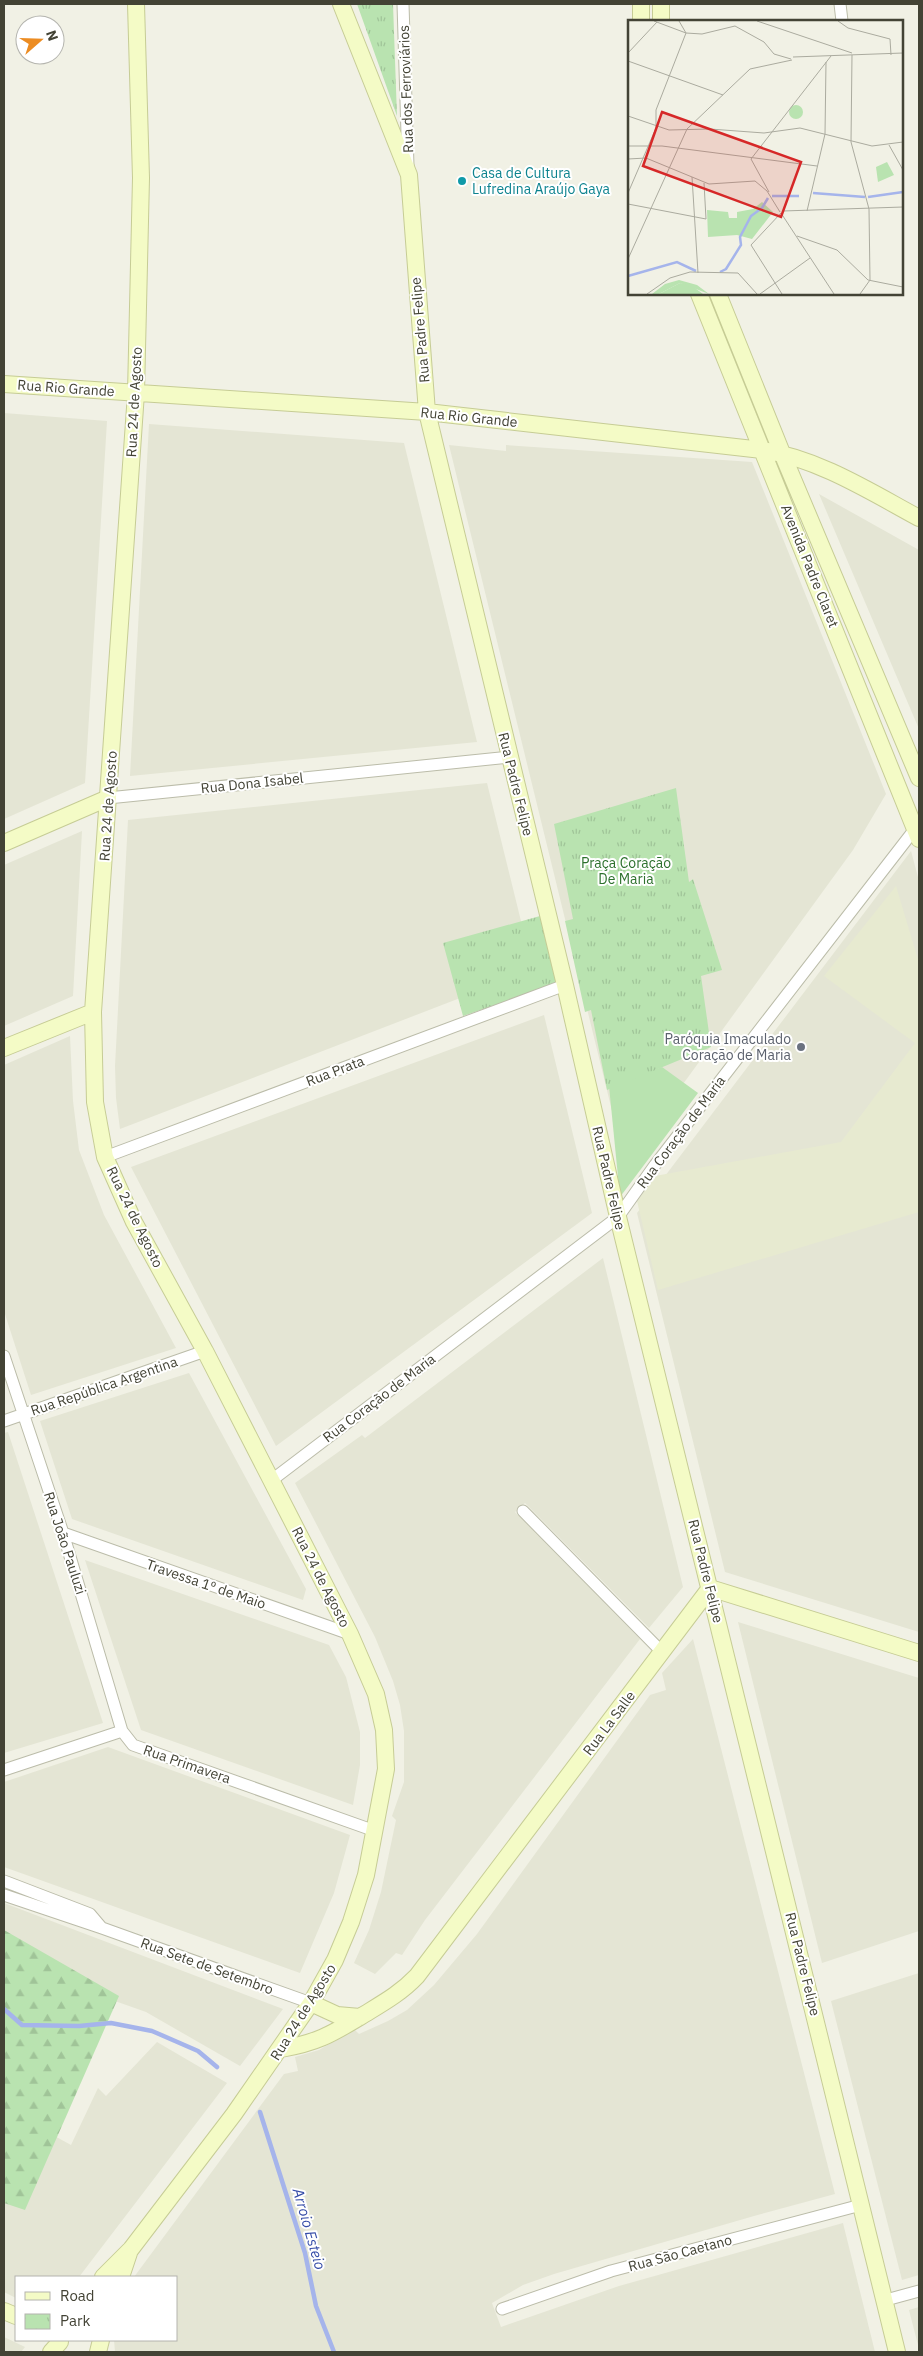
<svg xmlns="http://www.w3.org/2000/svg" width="923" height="2356" viewBox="0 0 923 2356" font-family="'IBM Plex Sans',sans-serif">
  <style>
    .residential { fill: #e4e5d4 }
    .education { fill: #e7ead0 }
    .grass { fill: #b9e3b0 }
    .forest { fill: url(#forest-firs) }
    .park { fill: url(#park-tufts) }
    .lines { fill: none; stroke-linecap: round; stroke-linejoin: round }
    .stream { stroke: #a5b4eb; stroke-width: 4.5 }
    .street-casing { stroke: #bbbca9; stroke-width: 13 }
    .secondary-casing { stroke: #c6cc95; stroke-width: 18 }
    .street { stroke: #fff; stroke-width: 11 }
    .secondary { stroke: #f4fbc6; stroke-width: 16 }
    .culture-dot { fill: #0f9aa8; stroke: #fff; stroke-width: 2 }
    .worship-dot { fill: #6b7280; stroke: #fff; stroke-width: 2 }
    .labels { text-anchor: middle; stroke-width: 4; stroke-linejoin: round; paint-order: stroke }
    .street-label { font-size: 14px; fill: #434335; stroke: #fff }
    .culture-label { font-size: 14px; fill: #0d838f; stroke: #fff; text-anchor: start }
    .park-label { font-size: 14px; fill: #2d712d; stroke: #fff }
    .worship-label { font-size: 14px; fill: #5b616d; stroke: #fff; text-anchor: end }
    .water-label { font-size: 15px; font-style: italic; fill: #364da8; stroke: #fff }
    .inset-river { fill: none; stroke: #a5b4eb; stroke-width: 2.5 }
    .inset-road { fill: none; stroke: #abab9f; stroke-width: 1 }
    .view { fill: #d62828; fill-opacity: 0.15; stroke: #d62828; stroke-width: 2.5 }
    .inset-edge { fill: none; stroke: #434335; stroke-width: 2.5 }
  </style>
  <defs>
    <pattern id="forest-firs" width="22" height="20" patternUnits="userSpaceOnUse" patternTransform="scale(1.25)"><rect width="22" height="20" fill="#b9e3b0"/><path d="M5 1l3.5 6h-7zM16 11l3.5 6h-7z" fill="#a0c498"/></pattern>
    <pattern id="park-tufts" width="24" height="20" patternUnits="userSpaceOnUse" patternTransform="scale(1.25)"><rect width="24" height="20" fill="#b9e3b0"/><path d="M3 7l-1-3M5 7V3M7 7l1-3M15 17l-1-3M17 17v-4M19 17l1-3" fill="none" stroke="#a0c498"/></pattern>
  </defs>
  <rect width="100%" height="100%" fill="#f1f1e5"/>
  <path class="residential" d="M 4,413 L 107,421 L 85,783 L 4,819 Z
    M 149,424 L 404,443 L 477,742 L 130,776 Z
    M 449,445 L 506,451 L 506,445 L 752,462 L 886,794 L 853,850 L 829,883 L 625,1164 Z
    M 819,494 L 919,550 L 919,729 Z
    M 487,783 L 533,970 L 120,1129 L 116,1098 L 115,1066 L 128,820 Z
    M 82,831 L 73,996 L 4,1026 L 4,865 Z
    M 911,851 L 919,881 L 919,1632 L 725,1572 L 637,1213 Z
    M 544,1015 L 592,1213 L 276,1446 L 131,1167 Z
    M 70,1036 L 73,1101 L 79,1150 L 104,1215 L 176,1348 L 31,1395 L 4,1311 L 4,1065 Z
    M 603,1258 L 683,1587 L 649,1628 L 525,1503 L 515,1512 L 640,1639 L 425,1920 L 402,1955 L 396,1953 L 375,1974 L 354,1963 L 369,1930 L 381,1892 L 396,1820 L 392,1816 L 404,1782 L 404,1731 L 400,1705 L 393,1681 L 375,1637 L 295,1483 L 362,1435 L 365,1438 Z
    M 189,1373 L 306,1589 L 303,1600 L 72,1519 L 40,1421 Z
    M 8,1432 L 103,1723 L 4,1753 L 4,1433 Z
    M 85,1560 L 329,1645 L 346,1677 L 360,1732 L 360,1765 L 353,1805 L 141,1730 Z
    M 738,1622 L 919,1678 L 919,1931 L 822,1963 Z
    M 693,1639 L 835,2194 L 754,2216 L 554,2274 L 523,2285 L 492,2303 L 501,2327 L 619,2286 L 843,2223 L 875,2352 L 115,2352 L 114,2340 L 176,2340 L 176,2277 L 134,2277 L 284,2074 L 298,2071 L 295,2057 L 319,2050 L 354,2029 L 359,2034 L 388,2021 L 407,2010 L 434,1985 L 477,1934 L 650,1695 L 666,1690 L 662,1673 Z
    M 108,1747 L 350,1835 L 334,1893 L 300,1973 L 4,1867 L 4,1782 Z
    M 4,1903 L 283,2009 L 240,2066 L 146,2012 L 50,1978 L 4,1974 Z
    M 919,1973 L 919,2275 L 902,2280 L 831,2001 Z
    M 157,2042 L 227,2083 L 79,2277 L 16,2277 L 16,2298 L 4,2292 L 4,2188 L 51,2134 L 71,2145 L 98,2088 L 106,2096 Z
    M 919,2307 L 919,2349 L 909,2310 Z
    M 4,2337 L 25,2347 L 21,2352 L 4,2352 Z"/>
  <path class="education" d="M 896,886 L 919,963 L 919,1212 L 658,1290 L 637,1201 L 655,1176 L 841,1142 L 915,1043 L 824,976 Z"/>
  <path class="grass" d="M 662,1067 L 698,1093 L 620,1197 L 609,1086 Z"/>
  <path class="forest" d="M 4,1930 L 119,1996 L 25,2210 L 4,2203 Z"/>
  <path class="park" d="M 357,4 L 393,4 L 397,116 Z
    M 676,788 L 689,882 L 693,879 L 722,970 L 701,976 L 711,1047 L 607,1090 L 591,1010 L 585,1012 L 565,921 L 573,919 L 554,824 Z
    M 540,916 L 559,983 L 463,1016 L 443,943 Z"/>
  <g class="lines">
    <path class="stream" d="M 4,2009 L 22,2025 L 79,2026 L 111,2023 L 152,2031 L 198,2051 L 217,2067
      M 260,2112 L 305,2253 L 316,2306 L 334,2352"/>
    <g class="street-casing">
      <path id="street" d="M 403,4 L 408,166
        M 840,4 L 842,21
        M 108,798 L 510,757
        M 105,1157 L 565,985
        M 4,1356 L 63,1533 L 122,1731
        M 4,1421 L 205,1351
        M 272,1480 L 618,1217 L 655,1165 L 918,825
        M 523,1511 L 662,1652
        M 63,1533 L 350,1634
        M 4,1770 L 122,1731 L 133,1745 L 375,1831
        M 4,1881 L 90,1914 L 101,1927
        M 4,1895 L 102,1928 L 311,2003
        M 886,2300 L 919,2291
        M 502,2309 L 611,2271 L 861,2205"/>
    </g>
    <g class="secondary-casing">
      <path id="secondary" d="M 341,4 L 409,175 L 427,412 L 565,985 L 618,1217 L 897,2352
        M 641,4 L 641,21
        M 661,4 L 661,21
        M 699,294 L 919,839
        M 718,294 L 782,453 L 919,778
        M 4,384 L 427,412 L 762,450 C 819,459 869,491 919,518
        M 4,843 L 108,798
        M 4,1048 L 93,1012
        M 710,1588 L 919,1653
        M 311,2003 L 337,2015 L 360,2017
        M 281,2049 C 316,2043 330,2035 360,2017 C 381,2004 400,1994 417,1976 L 710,1588
        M 103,2277 L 131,2249 L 234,2114 L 311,2003 L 335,1960 L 351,1922 L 366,1875 L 386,1769 L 384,1730 L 376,1694 L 350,1634 L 205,1351 L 134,1222 L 105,1157 L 95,1102 L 93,1012 L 136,393 L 141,178 L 136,4
        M 121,2277 L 129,2253
        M 4,2311 L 16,2316
        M 51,2352 L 60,2342
        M 98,2352 L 101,2340"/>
    </g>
    <use href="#street" class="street"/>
    <use href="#secondary" class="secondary"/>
  </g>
  <circle class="culture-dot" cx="462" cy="181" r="5"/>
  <circle class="worship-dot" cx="801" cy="1047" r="5"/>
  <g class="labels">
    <g class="street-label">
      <text transform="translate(406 89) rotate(-92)" y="5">Rua dos Ferroviários</text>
      <text transform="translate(420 330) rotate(-95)" y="5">Rua Padre Felipe</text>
      <text transform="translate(66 388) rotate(4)" y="5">Rua Rio Grande</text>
      <text transform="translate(134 402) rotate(-87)" y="5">Rua 24 de Agosto</text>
      <text transform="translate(469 417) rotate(6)" y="5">Rua Rio Grande</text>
      <text transform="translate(810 566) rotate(68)" y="5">Avenida Padre Claret</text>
      <text transform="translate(252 783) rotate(-6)" y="5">Rua Dona Isabel</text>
      <text transform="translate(516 784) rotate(76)" y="5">Rua Padre Felipe</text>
      <text transform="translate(108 806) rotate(-86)" y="5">Rua 24 de Agosto</text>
      <text transform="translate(335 1071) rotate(-21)" y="5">Rua Prata</text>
      <text transform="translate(681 1132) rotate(-53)" y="5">Rua Coração de Maria</text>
      <text transform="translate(609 1178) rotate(77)" y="5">Rua Padre Felipe</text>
      <text transform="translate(135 1217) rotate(64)" y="5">Rua 24 de Agosto</text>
      <text transform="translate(104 1386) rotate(-19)" y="5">Rua República Argentina</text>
      <text transform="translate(379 1398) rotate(-37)" y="5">Rua Coração de Maria</text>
      <text transform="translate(65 1543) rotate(72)" y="5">Rua João Pauluzi</text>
      <text transform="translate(706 1571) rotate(76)" y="5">Rua Padre Felipe</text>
      <text transform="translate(321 1577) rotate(63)" y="5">Rua 24 de Agosto</text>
      <text transform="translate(206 1584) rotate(19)" y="5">Travessa 1º de Maio</text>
      <text transform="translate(609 1723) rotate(-53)" y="5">Rua La Salle</text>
      <text transform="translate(187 1764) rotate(19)" y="5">Rua Primavera</text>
      <text transform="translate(803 1964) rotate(76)" y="5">Rua Padre Felipe</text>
      <text transform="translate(207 1966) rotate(20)" y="5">Rua Sete de Setembro</text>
      <text transform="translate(303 2012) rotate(-58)" y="5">Rua 24 de Agosto</text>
      <text transform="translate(680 2253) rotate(-15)" y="5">Rua São Caetano</text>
    </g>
    <g class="culture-label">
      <text x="472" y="178">Casa de Cultura<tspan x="472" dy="16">Lufredina Araújo Gaya</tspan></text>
    </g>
    <g class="park-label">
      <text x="626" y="868">Praça Coração<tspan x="626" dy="16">De Maria</tspan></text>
    </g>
    <g class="worship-label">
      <text x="791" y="1044">Paróquia Imaculado<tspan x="791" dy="16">Coração de Maria</tspan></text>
    </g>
    <g class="water-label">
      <text transform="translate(309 2229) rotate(74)" y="5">Arroio Esteio</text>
    </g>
  </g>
  <g transform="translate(628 20)">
    <rect width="275" height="275" fill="#f1f1e5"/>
    <path d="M161 92a7 7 0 1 1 14 0a7 7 0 1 1-14 0Z" fill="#b9e3b0"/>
    <path d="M 134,182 L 145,192 L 124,219 L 109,215 L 80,217 L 79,190 L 100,192 L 101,198 L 109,198 L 109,192 L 125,189 ZM 52,263 L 63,265 L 75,274 L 31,274 Z" fill="#b9e3b0"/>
    <path d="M 51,260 L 69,265 L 81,274 L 52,263 L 31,274 L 24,274 L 37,264 Z" fill="#b9e3b0"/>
    <path d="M 259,142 L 266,155 L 250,162 L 248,147 Z" fill="#b9e3b0"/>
    <path class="inset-river" d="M 185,173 L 237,177M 144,176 L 171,176M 240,177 L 275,172M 92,252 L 98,249 L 113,225 L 112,217 L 123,196 L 134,188 L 140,178M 0,256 L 49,242 L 68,251"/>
    <path class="inset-road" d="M 26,1 L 58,13 L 74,14 L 107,6 L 136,22 L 146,34 L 163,39M 129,1 L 224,33M 210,1 L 220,8 L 262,19 L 263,35M 0,33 L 29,2M 224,35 L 223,122 L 241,189 L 242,260 L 232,274M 165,37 L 275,33M 0,41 L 95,75M 0,96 L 41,110 L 82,109 L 136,113 L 172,108 L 244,126 L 275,122M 261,125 L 275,150M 0,126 L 34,126 L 189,146M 0,139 L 18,138 L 81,164 L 127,161 L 139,171 L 152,192M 123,139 L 203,36M 123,139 L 141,172M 64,157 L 70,253M 0,173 L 28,108 L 28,90 L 58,13 L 51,1M 0,184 L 78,199 L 76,163M 155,191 L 275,187M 179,191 L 197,114 L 198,42M 153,193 L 123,225 L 154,274M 153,193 L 206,274M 169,216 L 209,230 L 240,260 L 275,267M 0,239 L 59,109 L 122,49 L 164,40M 19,274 L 42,258 L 62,252 L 110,253 L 129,274M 132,274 L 182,238"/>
    <path class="view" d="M 34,92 L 173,142 L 153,197 L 15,146 Z"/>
    <rect width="275" height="275" class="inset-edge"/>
  </g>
  <rect width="923" height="2356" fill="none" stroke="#434335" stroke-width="10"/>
  <rect x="15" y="2276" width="162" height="65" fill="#ffffff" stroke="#b4b4ae"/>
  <rect x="25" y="2292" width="25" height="8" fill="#f4fbc6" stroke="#b4b4ae"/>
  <text x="60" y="2301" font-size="15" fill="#434335">Road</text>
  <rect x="25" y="2314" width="25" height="15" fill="url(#park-tufts)" stroke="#b4b4ae"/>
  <text x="60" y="2326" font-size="15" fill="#434335">Park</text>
  <g transform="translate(40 40) rotate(70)"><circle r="24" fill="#ffffff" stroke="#b4b4ae"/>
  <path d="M0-4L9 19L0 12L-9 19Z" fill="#ec8c22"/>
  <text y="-8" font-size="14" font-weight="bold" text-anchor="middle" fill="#434335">N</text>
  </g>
</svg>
